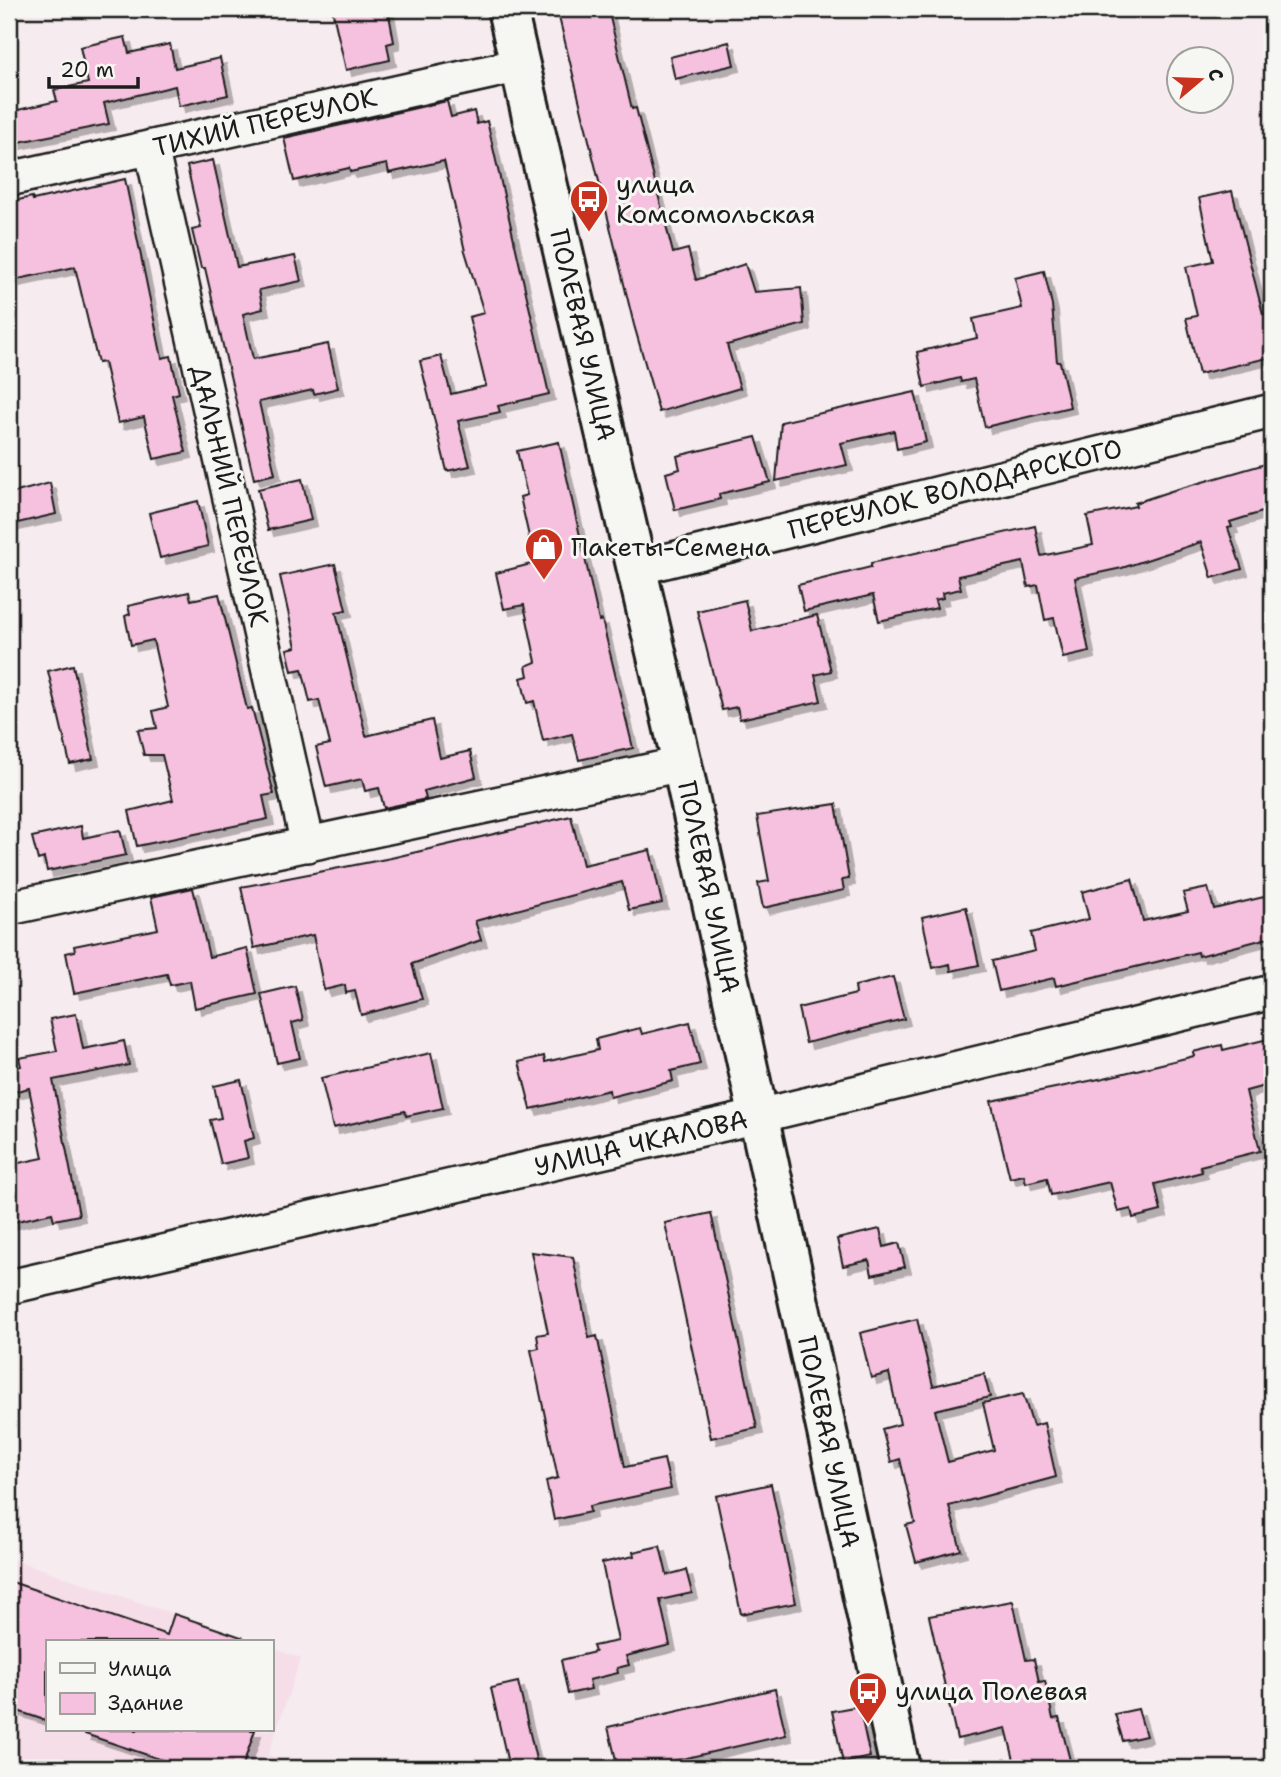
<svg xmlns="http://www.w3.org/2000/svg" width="1281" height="1777" viewBox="0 0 1281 1777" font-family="'Shantell Sans',sans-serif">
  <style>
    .built { fill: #f6dee9 }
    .building { fill: #f6c1de; stroke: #1c1c1c; stroke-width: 2; filter: url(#shadow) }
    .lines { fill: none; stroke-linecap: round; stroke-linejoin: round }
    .minor-casing { stroke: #1c1c1c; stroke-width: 38 }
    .secondary-casing { stroke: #1c1c1c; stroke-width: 44 }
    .minor { stroke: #f6f6f2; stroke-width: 33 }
    .secondary { stroke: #f6f6f2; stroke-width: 38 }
    .labels { text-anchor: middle; stroke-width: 6; stroke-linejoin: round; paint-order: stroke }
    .street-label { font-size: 26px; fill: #1c1c1c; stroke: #f6f6f2 }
    .poi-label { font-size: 26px; fill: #1c1c1c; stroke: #f6f6f2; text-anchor: start }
  </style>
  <defs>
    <filter id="shadow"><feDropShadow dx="6" dy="6" stdDeviation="0" flood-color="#0004"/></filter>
  </defs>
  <rect width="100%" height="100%" fill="#f6ebee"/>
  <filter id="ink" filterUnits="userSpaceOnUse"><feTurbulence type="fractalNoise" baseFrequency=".0143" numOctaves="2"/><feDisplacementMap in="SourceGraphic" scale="14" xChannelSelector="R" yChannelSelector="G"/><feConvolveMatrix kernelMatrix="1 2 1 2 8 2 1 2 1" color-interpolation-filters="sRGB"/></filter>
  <g filter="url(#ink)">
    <path class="built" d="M 9,1558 L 256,1642 L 47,1642 L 47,1730 L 271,1730 L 271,1648 L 301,1658 L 268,1755 L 280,1760 L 278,1768 L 9,1768 Z"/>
    <path class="building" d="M 332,9 L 388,9 L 394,42 L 387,44 L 390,60 L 346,70 Z
      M 557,9 L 608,9 L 632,109 L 636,108 L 673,253 L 688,249 L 696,280 L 745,264 L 754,292 L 801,288 L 804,324 L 727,345 L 740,388 L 659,412 L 634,325 Z
      M 125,37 L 129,53 L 170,44 L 175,68 L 220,58 L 228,95 L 179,106 L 175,86 L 104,103 L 109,124 L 9,144 L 9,112 L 57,101 L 54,90 L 88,83 L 80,47 Z
      M 729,42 L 734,65 L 675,79 L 670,57 Z
      M 447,101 L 451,117 L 474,111 L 477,124 L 487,121 L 549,394 L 498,406 L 500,412 L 458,421 L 470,466 L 447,471 L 420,361 L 441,356 L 451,394 L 486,386 L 469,317 L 484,313 L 465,251 L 444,161 L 389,173 L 387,164 L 350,172 L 349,168 L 294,181 L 284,138 Z
      M 213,160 L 237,267 L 295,256 L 301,281 L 259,290 L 263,309 L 243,314 L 253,359 L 328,344 L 338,388 L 314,394 L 313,390 L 259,402 L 275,474 L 254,479 L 205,268 L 201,268 L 192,230 L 201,228 L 187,166 Z
      M 125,179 L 162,358 L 171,356 L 179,393 L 172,395 L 186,452 L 154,459 L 144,417 L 118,423 L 104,362 L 98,363 L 75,267 L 9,281 L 9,202 L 32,197 L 33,200 Z
      M 1232,191 L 1263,314 L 1272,312 L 1272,357 L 1199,374 L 1186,318 L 1197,316 L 1186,267 L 1213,261 L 1199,198 Z
      M 1044,271 L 1052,305 L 1057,362 L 1060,362 L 1070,407 L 985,427 L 974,379 L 961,382 L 960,378 L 924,387 L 917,352 L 977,338 L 973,319 L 1022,308 L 1015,278 Z
      M 915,392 L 926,442 L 897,449 L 894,431 L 841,443 L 847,465 L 776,481 L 781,422 Z
      M 756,437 L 770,482 L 719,494 L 720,499 L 675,510 L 666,473 L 680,469 L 677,456 Z
      M 559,442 L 599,621 L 602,620 L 633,748 L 579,760 L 572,734 L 543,741 L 534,701 L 527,703 L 521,678 L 528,676 L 526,666 L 536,662 L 524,605 L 504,609 L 496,573 L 535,563 L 520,497 L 527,495 L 517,451 Z
      M 1272,462 L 1272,509 L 1230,522 L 1232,527 L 1228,528 L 1242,569 L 1212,578 L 1201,542 L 1122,568 L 1075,578 L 1089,652 L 1063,658 L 1054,618 L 1045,620 L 1038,585 L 1028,587 L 1023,562 L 958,576 L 961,589 L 942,593 L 943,598 L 935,600 L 937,608 L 879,621 L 873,595 L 804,611 L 798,585 L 871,567 L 871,563 L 1035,526 L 1041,556 L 1093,545 L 1087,516 L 1136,506 L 1135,503 L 1171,491 Z
      M 302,479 L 311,520 L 268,530 L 258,489 Z
      M 50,483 L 56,514 L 9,525 L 9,494 Z
      M 198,501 L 208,546 L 160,558 L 149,513 Z
      M 335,564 L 346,610 L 336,612 L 366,736 L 432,720 L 440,758 L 470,751 L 476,777 L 424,791 L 426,799 L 384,808 L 379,788 L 365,791 L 362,779 L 326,787 L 316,747 L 330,744 L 319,700 L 310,702 L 302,669 L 292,671 L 287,649 L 296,647 L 280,576 Z
      M 189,592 L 191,600 L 219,594 L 247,709 L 252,708 L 274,794 L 263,796 L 268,819 L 137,846 L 129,811 L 173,800 L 162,755 L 144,755 L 138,730 L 157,728 L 153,711 L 168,707 L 153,640 L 131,645 L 125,616 L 130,614 L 128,606 Z
      M 745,600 L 752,631 L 817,615 L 831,671 L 815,675 L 821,701 L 740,719 L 737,707 L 722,710 L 697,611 Z
      M 73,665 L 93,759 L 70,764 L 48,671 Z
      M 836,804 L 849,879 L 842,880 L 844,890 L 763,908 L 758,883 L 769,881 L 757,816 Z
      M 571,816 L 583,865 L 650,850 L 662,903 L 629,910 L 622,882 L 475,921 L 481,940 L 412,964 L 422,999 L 361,1015 L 355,991 L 346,993 L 345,985 L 324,990 L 313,935 L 254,948 L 241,887 L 391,858 Z
      M 81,826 L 83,838 L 120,830 L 126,855 L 47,871 L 44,858 L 38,860 L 32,837 Z
      M 1132,879 L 1143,921 L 1188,911 L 1183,893 L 1208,888 L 1214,909 L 1272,895 L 1272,937 L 1199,956 L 1198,952 L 1056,986 L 1054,978 L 999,991 L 992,961 L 1035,951 L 1031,933 L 1089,919 L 1082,892 Z
      M 193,888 L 209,957 L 247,948 L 257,994 L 195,1008 L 190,981 L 170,985 L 167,974 L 74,993 L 66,953 L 75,951 L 74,946 L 158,929 L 151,897 Z
      M 966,907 L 979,965 L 951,971 L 950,964 L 933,968 L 922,917 Z
      M 893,977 L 904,1019 L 806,1043 L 798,1008 L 856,994 L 855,986 Z
      M 295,986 L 303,1020 L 292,1023 L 300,1058 L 277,1063 L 261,994 Z
      M 76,1014 L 83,1049 L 124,1041 L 129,1065 L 53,1080 L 79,1215 L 54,1220 L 52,1213 L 9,1223 L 9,1165 L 43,1158 L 29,1088 L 9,1093 L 9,1069 L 21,1066 L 19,1058 L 57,1051 L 50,1019 Z
      M 690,1022 L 700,1064 L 671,1071 L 673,1081 L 610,1097 L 609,1090 L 531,1109 L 519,1062 L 544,1056 L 545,1062 L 598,1050 L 596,1039 L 640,1028 L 642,1034 Z
      M 1272,1038 L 1272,1084 L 1246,1091 L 1260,1151 L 1200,1166 L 1202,1172 L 1155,1184 L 1161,1211 L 1133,1218 L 1131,1209 L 1118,1212 L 1110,1182 L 1051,1195 L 1047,1178 L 1026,1183 L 1024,1175 L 1010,1178 L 991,1101 L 1104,1078 L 1194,1056 L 1193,1052 L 1222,1045 L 1223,1050 Z
      M 431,1053 L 443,1108 L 406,1116 L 405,1111 L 333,1128 L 321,1078 Z
      M 241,1080 L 254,1138 L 244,1141 L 248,1158 L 221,1164 L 210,1120 L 221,1118 L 214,1086 Z
      M 711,1213 L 757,1428 L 711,1438 L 665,1223 Z
      M 880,1229 L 884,1247 L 899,1243 L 905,1267 L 872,1275 L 869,1260 L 843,1266 L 837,1239 Z
      M 531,1252 L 573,1257 L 589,1338 L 597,1336 L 625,1467 L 664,1459 L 671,1489 L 589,1506 L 590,1512 L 554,1520 L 546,1481 L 558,1478 L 531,1350 L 539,1348 L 537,1335 L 548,1333 Z
      M 917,1319 L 933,1386 L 984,1374 L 990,1397 L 935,1410 L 948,1462 L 994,1450 L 983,1403 L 1023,1394 L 1033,1426 L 1044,1423 L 1056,1477 L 949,1506 L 961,1550 L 916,1562 L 906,1525 L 915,1523 L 900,1459 L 891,1462 L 882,1429 L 900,1424 L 889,1373 L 871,1378 L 860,1333 Z
      M 771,1484 L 796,1603 L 741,1614 L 716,1496 Z
      M 660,1546 L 667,1575 L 686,1570 L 692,1593 L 660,1600 L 670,1645 L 626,1656 L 629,1665 L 617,1668 L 618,1673 L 589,1680 L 591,1689 L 568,1694 L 561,1660 L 595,1652 L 593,1646 L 618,1641 L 602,1563 L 634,1556 L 633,1552 Z
      M 9,1581 L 167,1635 L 174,1614 L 244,1638 L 244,1642 L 47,1642 L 47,1721 L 9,1708 Z
      M 1013,1601 L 1026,1660 L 1034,1659 L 1039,1682 L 1045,1681 L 1053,1719 L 1059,1718 L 1072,1768 L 1016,1768 L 1006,1728 L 957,1739 L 929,1616 Z
      M 518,1682 L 538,1768 L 509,1768 L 491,1688 Z
      M 775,1689 L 786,1735 L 643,1768 L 618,1768 L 608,1727 Z
      M 859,1706 L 870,1757 L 843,1763 L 832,1711 Z
      M 1138,1709 L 1146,1736 L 1123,1741 L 1115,1714 Z
      M 85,1730 L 255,1730 L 242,1768 L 186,1768 L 85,1734 Z"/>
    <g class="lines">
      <g class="minor-casing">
        <path id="minor" d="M 151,147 L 308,845
          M 9,179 L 521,65
          M 637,568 L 1272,411
          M 9,908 L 682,764
          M 9,1287 L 759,1116 L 1272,992"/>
      </g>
      <g class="secondary-casing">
        <path id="secondary" d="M 507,9 L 682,764 L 900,1768"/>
      </g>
      <use href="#minor" class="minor"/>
      <use href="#secondary" class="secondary"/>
    </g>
  </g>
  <defs>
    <g id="bus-pin" transform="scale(2.0125)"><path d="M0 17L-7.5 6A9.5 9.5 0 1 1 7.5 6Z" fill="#c8321e" stroke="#f6f6f2"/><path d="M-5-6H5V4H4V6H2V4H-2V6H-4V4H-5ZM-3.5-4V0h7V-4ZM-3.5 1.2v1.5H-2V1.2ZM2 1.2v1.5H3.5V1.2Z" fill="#fff"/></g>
    <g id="shop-pin" transform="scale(2.0125)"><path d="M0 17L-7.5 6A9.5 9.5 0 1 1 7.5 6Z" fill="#c8321e" stroke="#f6f6f2"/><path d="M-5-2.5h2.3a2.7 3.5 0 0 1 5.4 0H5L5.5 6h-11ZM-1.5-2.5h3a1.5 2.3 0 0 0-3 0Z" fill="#fff"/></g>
  </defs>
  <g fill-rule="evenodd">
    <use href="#bus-pin" x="589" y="199"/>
    <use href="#shop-pin" x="544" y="547"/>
    <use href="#bus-pin" x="868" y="1691"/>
  </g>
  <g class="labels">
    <g class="street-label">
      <text transform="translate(265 122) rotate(-13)" y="9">ТИХИЙ ПЕРЕУЛОК</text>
      <text transform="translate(583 335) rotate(77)" y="9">ПОЛЕВАЯ УЛИЦА</text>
      <text transform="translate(955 489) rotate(-14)" y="9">ПЕРЕУЛОК ВОЛОДАРСКОГО</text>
      <text transform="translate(230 496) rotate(77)" y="9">ДАЛЬНИЙ ПЕРЕУЛОК</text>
      <text transform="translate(709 887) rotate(78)" y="9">ПОЛЕВАЯ УЛИЦА</text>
      <text transform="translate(641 1143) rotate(-13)" y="9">УЛИЦА ЧКАЛОВА</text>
      <text transform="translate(829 1442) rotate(78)" y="9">ПОЛЕВАЯ УЛИЦА</text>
    </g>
    <g class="poi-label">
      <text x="616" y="193">улица<tspan x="616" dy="30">Комсомольская</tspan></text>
      <text x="571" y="556">Пакеты-Семена</text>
      <text x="895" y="1700">улица Полевая</text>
    </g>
  </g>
  <rect width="1281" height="1777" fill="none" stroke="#f6f6f2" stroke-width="35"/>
  <rect x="18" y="18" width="1246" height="1742" fill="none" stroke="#1c1c1c" stroke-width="2.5" filter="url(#ink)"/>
  <rect x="46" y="1640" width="228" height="91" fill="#f6f6f2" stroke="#9f9f9c" stroke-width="2"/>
  <rect x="60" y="1663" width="35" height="10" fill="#f6f6f2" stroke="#9f9f9c" stroke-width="2"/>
  <text x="108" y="1676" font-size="21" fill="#1c1c1c">Улица</text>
  <rect x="60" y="1693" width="35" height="21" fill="#f6c1de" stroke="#9f9f9c" stroke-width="2"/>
  <text x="108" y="1710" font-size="21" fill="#1c1c1c">Здание</text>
  <g transform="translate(1200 80) rotate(71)"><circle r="33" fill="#f6f6f2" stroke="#9f9f9c" stroke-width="2"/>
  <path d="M0-5L12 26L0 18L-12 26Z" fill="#c8321e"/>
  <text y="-10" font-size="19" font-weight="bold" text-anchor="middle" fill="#1c1c1c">С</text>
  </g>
  <path d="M49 77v10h89v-10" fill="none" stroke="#1c1c1c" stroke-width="3.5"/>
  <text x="60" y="77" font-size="21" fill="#1c1c1c" stroke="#f6f6f2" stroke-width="5" paint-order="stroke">20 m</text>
</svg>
